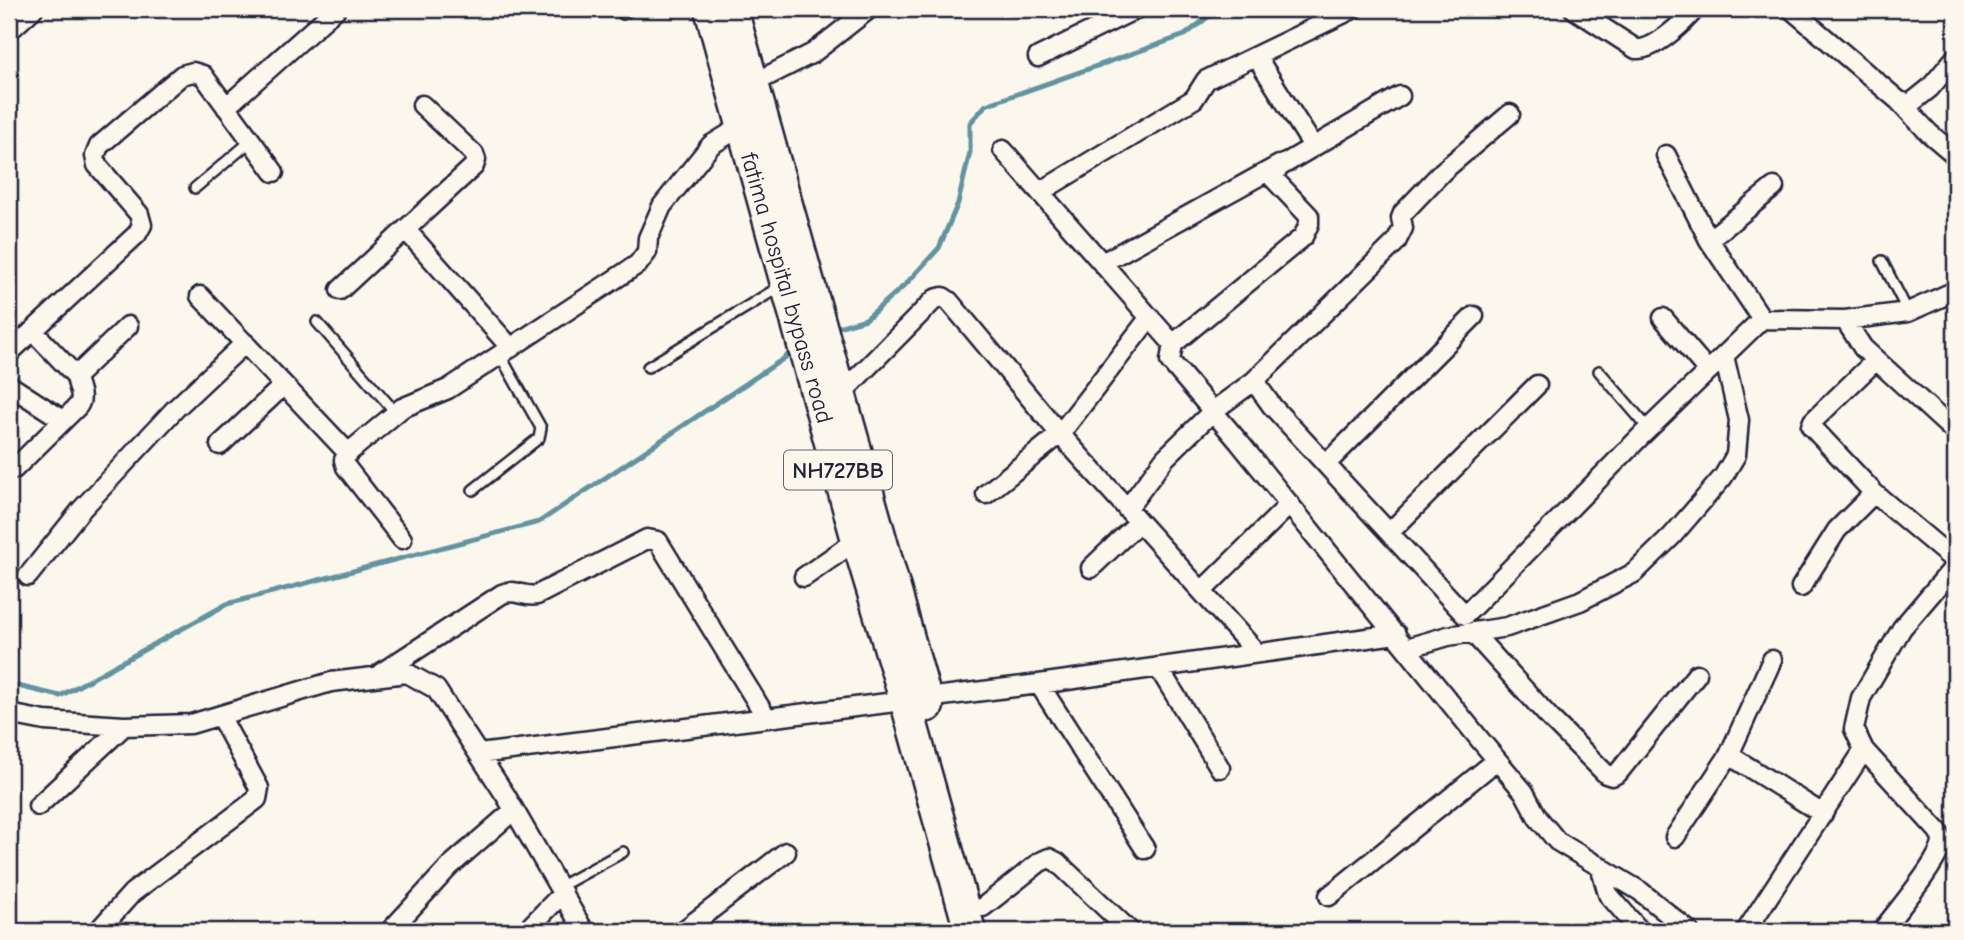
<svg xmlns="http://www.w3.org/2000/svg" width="1964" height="940" viewBox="0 0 1964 940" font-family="'Comic Neue',sans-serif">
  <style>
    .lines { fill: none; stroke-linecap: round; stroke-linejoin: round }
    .stream { stroke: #6293a0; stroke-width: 5 }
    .lane-casing { stroke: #22223b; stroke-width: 14 }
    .street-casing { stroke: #22223b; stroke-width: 23 }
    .highway-casing { stroke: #22223b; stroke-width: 35 }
    .lane { stroke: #fbf7ec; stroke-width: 9 }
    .street { stroke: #fbf7ec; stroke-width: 18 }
    .highway { stroke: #fbf7ec; stroke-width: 30 }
    .labels { text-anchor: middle; stroke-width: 5; stroke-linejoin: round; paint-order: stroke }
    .shield { fill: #fbf7ec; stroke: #636270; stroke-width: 2 }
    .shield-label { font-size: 23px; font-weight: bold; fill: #22223b }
    .street-label { font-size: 24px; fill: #22223b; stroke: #fbf7ec }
  </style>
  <rect width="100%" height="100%" fill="#fbf7ec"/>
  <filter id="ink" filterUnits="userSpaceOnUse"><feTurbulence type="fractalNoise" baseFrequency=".0143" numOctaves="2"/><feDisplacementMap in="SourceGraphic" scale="14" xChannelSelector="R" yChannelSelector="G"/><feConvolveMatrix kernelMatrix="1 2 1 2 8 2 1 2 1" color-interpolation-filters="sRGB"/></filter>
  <g filter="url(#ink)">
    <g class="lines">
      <path class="stream" d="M 838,327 L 866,319 L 905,285 L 939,248 L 958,203 L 970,152 L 970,123 L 986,105 L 1185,35 L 1218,9
        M 9,684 L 60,696 L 227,604 L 539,522 L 786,357 L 793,348"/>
      <g class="lane-casing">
        <path id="lane" d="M 623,14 L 630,9
          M 195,188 L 251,141
          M 1882,261 L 1908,312
          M 317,322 L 396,413
          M 648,367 L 781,286
          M 1599,371 L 1649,429
          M 473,490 L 539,438 L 541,428 L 500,355
          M 559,887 L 623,852"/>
      </g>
      <g class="street-casing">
        <path id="street" d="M 1574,9 L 1636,49 C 1654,51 1684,22 1695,9
          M 1791,9 L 1899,101 L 1910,104 L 1930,88 L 1955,58
          M 9,31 L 33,9
          M 1256,56 L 1313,146
          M 1038,57 L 1136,9
          M 746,87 L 813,53 L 869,9
          M 1400,96 L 1279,167 L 1273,178 L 1309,216 L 1309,224 L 1303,237 L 1173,344 L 1170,361 L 1239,442 L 1481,741 L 1524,792 L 1538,818 L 1557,841 L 1640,891 L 1689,931
          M 1899,101 L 1929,133 L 1955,155
          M 226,107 L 336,9
          M 1510,114 L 1443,171 L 1403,213 L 1401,218 L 1403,228 L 1396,242 L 1254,381 L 1272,406 L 1465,615 L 1642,435 L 1762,319 L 1845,320 L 1908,312 L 1955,291
          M 1003,150 L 1173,344
          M 1666,155 L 1709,240 L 1762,319
          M 1040,192 L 1194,99 L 1206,80 L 1353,9
          M 406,230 L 511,348
          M 1709,240 L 1774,187
          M 1102,263 L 1279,165
          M 340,290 L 474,166 L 476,160 L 474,154 L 422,105
          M 200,296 L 348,453
          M 1150,317 L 1060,434 L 1257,653
          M 1663,318 L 1708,371
          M 1845,320 L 1863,348 L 1955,432
          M 33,331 L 76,376
          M 9,353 L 137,234 L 142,225 L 139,214 L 97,165 L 95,156 L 99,146 L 182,75 L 193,72 L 203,75 L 274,172
          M 1876,360 L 1813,421 L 1811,426 L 1874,493 L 1955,561
          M 9,385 L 63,420
          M 842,393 L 935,299 L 943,297 L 949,301 L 1060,434 L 986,494
          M 220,445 L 284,385
          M 1326,464 L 1474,316
          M 14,469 L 78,406 C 85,396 77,387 76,376 L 128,326
          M 1127,509 L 1165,458 L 1213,411 L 1254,381
          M 1390,532 L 1537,385
          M 402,539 L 346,467 L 344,460 L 348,453 L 402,408 L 448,389 L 638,264 L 647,252 L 648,238 L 662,206 L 711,145 L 742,126
          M 1091,568 L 1139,522
          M 28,576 L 81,510 L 175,409 L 245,343
          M 804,577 L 857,540
          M 1801,587 L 1837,530 L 1874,493
          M 1202,591 L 1290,504
          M 1472,632 L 1550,718 L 1606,774 L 1612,776 L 1618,773 L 1697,674
          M 1407,648 L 1448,636 L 1507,627 L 1580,601 L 1634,573 L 1672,536 L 1723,477 L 1736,455 L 1739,420 L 1724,356
          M 1158,667 L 1220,768
          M 381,673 L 502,594 C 515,588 524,598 537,595 L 647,539 L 658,541 L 766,717
          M 1039,684 L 1145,849
          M 9,714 L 45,721 L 124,726 L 191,724 L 331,682 L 407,673 L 436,689 L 506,796 L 584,931
          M 1864,750 L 1938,831 C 1941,836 1943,840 1941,847 C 1931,872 1899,908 1882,931
          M 479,754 L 1039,684 L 1396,634
          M 1729,755 L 1823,814
          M 38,806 L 124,726
          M 1675,837 L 1729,755 L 1772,660
          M 1600,866 L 1608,894 L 1640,931
          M 1329,896 L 1497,760
          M 983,907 L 1040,862 L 1049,858 L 1057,862 L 1130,931
          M 98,931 L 132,893 L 257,799 L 259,788 L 220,716
          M 390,931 L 450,866 L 514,810
          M 526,931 L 563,893
          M 683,931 L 786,852
          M 1746,931 L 1864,750 L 1854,729 L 1861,698 L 1902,628 L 1955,566"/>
      </g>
      <g class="highway-casing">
        <path id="highway" d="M 710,9 L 857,540 L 905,699 L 970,931
          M 732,9 C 797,241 864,473 928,706"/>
      </g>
      <use href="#lane" class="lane"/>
      <use href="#street" class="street"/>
      <use href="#highway" class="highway"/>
    </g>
  </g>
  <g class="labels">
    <rect class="shield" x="784" y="450.5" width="108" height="39" rx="5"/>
    <g class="shield-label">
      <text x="838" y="478">NH727BB</text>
    </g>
    <g class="street-label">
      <text transform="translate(787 288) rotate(74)" y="8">fatima hospital bypass road</text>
    </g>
  </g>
  <rect width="1964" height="940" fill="none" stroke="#fbf7ec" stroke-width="35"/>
  <rect x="18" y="18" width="1929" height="905" fill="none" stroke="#22223b" stroke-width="2.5" filter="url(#ink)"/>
</svg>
